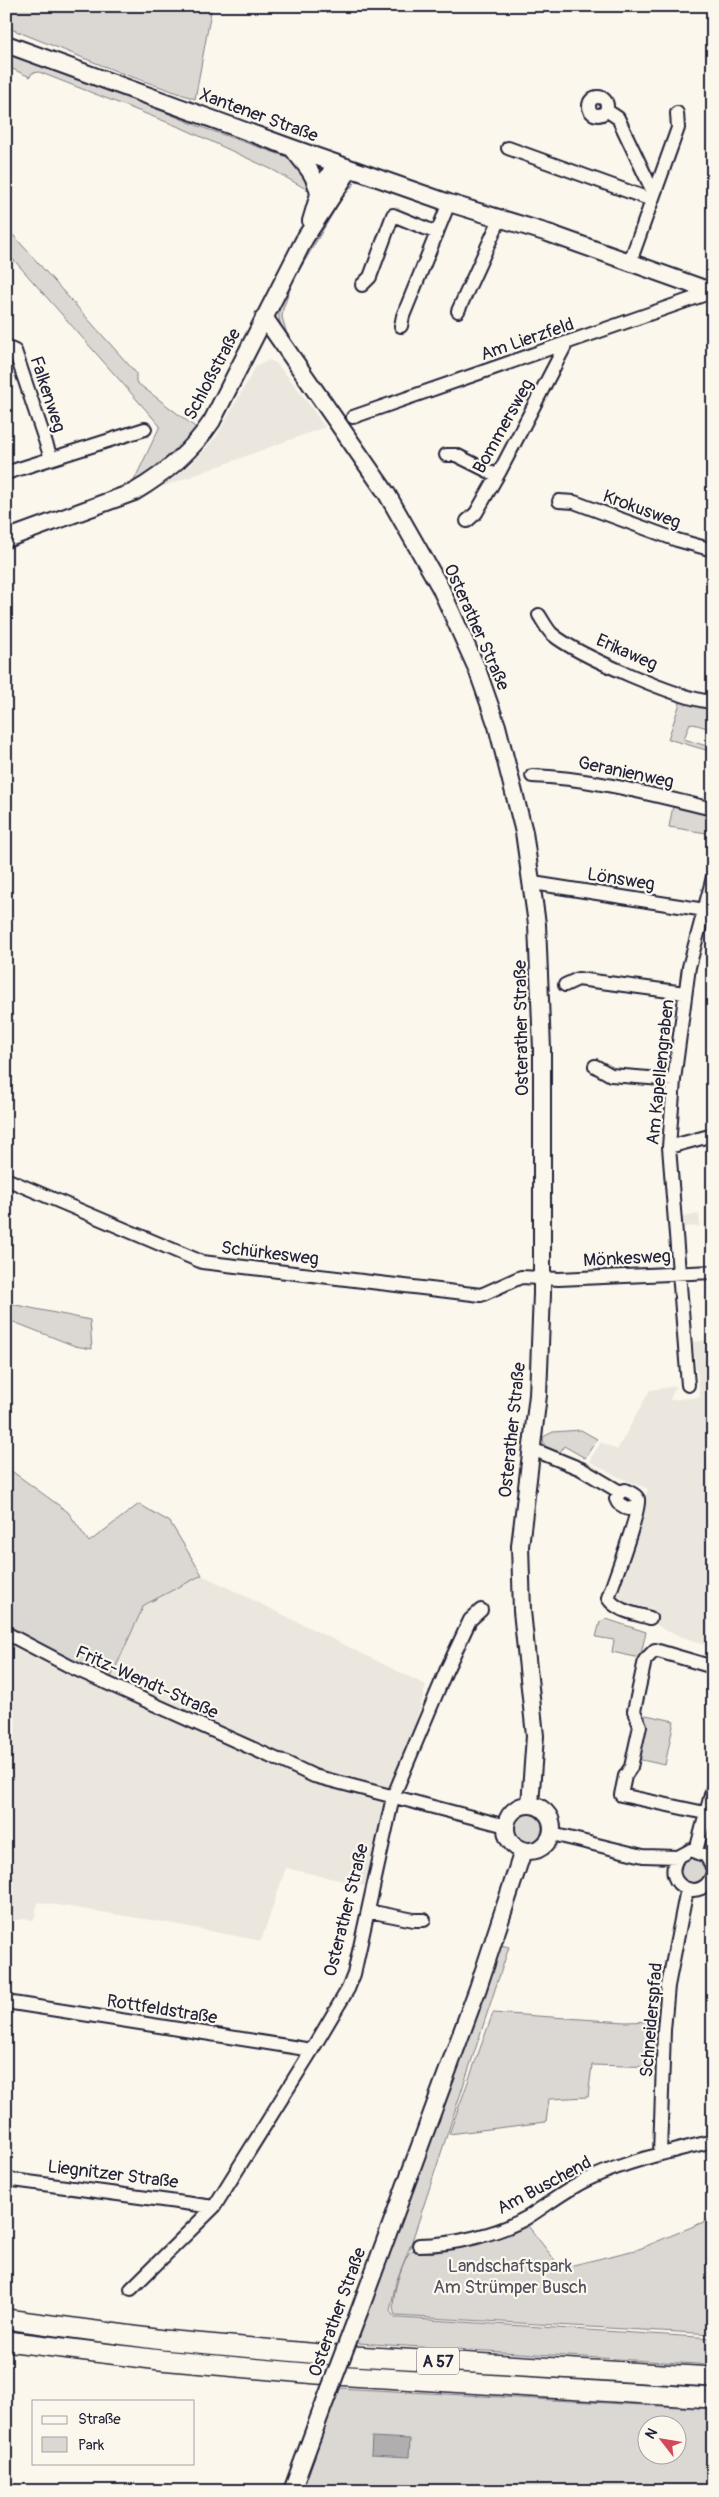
<svg xmlns="http://www.w3.org/2000/svg" width="719" height="2497" viewBox="0 0 719 2497" font-family="Pangolin,sans-serif">
  <style>
    .built { fill: #ebe7df }
    .green { fill: #dbd8d3; stroke: #7e7d87; fill-rule: evenodd }
    .water { fill: #b1aeb0; stroke: #787681 }
    .lines { fill: none; stroke-linecap: round; stroke-linejoin: round }
    .minor-casing { stroke: #22223b; stroke-width: 16 }
    .major-casing { stroke: #22223b; stroke-width: 20 }
    .highway-casing { stroke: #22223b; stroke-width: 22 }
    .minor { stroke: #fbf7ec; stroke-width: 12 }
    .major { stroke: #fbf7ec; stroke-width: 16 }
    .highway { stroke: #fbf7ec; stroke-width: 19 }
    .major-bridge-casing { stroke: #22223b; stroke-width: 20; stroke-linecap: butt }
    .major-bridge { stroke: #fbf7ec; stroke-width: 16 }
    .labels { text-anchor: middle; stroke-width: 4.5; stroke-linejoin: round; paint-order: stroke }
    .shield { fill: #fbf7ec; stroke: #636270; stroke-width: 1 }
    .shield-label { font-size: 16px; font-weight: bold; fill: #22223b }
    .street-label { font-size: 18px; fill: #22223b; stroke: #fbf7ec }
    .park-label { font-size: 18px; fill: #505061; stroke: #fbf7ec }
  </style>
  <rect width="100%" height="100%" fill="#fbf7ec"/>
  <filter id="ink" filterUnits="userSpaceOnUse"><feTurbulence type="fractalNoise" baseFrequency=".02" numOctaves="2"/><feDisplacementMap in="SourceGraphic" scale="10" xChannelSelector="R" yChannelSelector="G"/><feConvolveMatrix kernelMatrix="1 2 1 2 8 2 1 2 1" color-interpolation-filters="sRGB"/></filter>
  <g filter="url(#ink)">
    <path class="built" d="M 269,360 L 276,363 L 295,385 L 325,427 L 162,487 L 192,463 L 217,436 L 256,366 Z
      M 699,1214 L 700,1226 L 684,1227 L 681,1217 Z
      M 713,1340 L 713,1648 L 664,1630 L 642,1613 L 613,1601 L 648,1489 L 618,1477 L 589,1461 L 601,1442 L 617,1450 L 650,1390 L 676,1386 L 670,1400 L 700,1397 L 693,1342 Z
      M 202,1575 L 426,1685 L 373,1888 L 286,1868 L 261,1941 L 169,1923 L 38,1902 L 34,1920 L 26,1919 L 6,1921 L 6,1633 L 108,1684 L 144,1605 Z"/>
    <path class="green" d="M 6,6 L 212,6 L 195,99 L 121,73 L 6,27 Z
      M 6,52 L 160,110 L 198,126 L 290,158 L 301,165 L 313,193 L 273,170 L 182,128 L 39,72 L 32,73 L 30,77 L 6,66 Z
      M 355,183 L 340,201 L 293,281 L 283,309 L 282,317 L 287,334 L 284,334 C 281,327 278,319 279,311 C 280,281 331,212 349,184 Z
      M 6,227 L 136,373 L 136,382 L 199,430 L 177,455 L 131,487 L 160,426 L 6,251 Z
      M 681,700 L 713,711 L 711,729 L 690,723 L 684,739 L 713,748 L 713,752 L 668,739 Z
      M 673,806 L 713,815 L 713,834 L 669,827 Z
      M 6,1303 L 90,1320 L 92,1349 L 75,1346 L 6,1319 Z
      M 581,1430 L 597,1439 L 585,1458 L 564,1446 L 558,1455 C 547,1452 544,1449 543,1437 L 553,1432 Z
      M 6,1467 L 68,1512 L 89,1542 L 139,1504 L 170,1522 L 202,1575 L 144,1605 L 108,1684 L 6,1633 Z
      M 606,1619 L 646,1632 L 640,1658 L 612,1652 L 614,1640 L 596,1637 L 600,1622 Z
      M 646,1715 L 674,1721 L 665,1765 L 637,1759 Z
      M514 1828a14 14 0 1 1 28 0a14 14 0 1 1-28 0Z
      M680 1870a13 13 0 1 1 26 0a13 13 0 1 1-26 0Z
      M 501,1945 L 509,1947 L 411,2244 L 396,2282 L 390,2311 L 395,2318 L 399,2318 L 713,2338 L 713,2365 L 357,2343 Z
      M 493,2013 L 625,2022 L 661,2021 L 658,2067 L 592,2065 L 588,2097 L 549,2099 L 546,2122 L 449,2134 Z
      M 713,2218 L 713,2334 L 396,2316 C 387,2308 402,2262 409,2253 C 410,2251 414,2249 416,2249 L 525,2222 L 561,2268 L 639,2249 Z
      M 339,2388 L 713,2409 L 713,2491 L 300,2491 ZM 646,2424 L 676,2424 L 676,2454 L 646,2454 Z"/>
    <path class="water" d="M 372,2437 L 410,2439 L 409,2457 L 371,2455 Z"/>
    <g class="lines">
      <g class="minor-casing">
        <path id="minor" d="M589 106a9 9 0 1 1 18 0a9 9 0 1 1-18 0Z
          M 606,110 L 618,118 L 654,194
          M 508,148 L 652,200
          M 630,262 L 678,128 L 677,113
          M 362,285 L 370,277 L 393,215 L 437,233
          M 458,311 L 500,219
          M 401,326 L 403,316 L 449,203
          M 6,347 L 15,351 L 51,458
          M 353,417 L 712,292
          M 446,455 L 456,455 L 496,475
          M 6,473 L 145,429
          M 559,501 L 574,502 L 677,540 L 713,550
          M 467,521 L 476,513 L 500,471 L 566,344
          M 539,615 C 543,621 547,629 552,634 C 577,655 681,700 713,702
          M 532,776 C 593,778 653,795 713,809
          M 533,883 L 705,910
          M 565,985 L 578,979 L 685,993
          M 595,1066 L 611,1075 L 674,1080
          M 669,1147 L 713,1135
          M 6,1179 L 202,1262 L 481,1295 L 521,1277 L 559,1279 L 713,1272
          M 688,1385 L 669,1147 L 674,1080 L 689,967 L 713,877
          M 532,1449 L 581,1469 L 620,1492 L 625,1490 C 629,1492 636,1494 638,1499 C 641,1509 613,1583 608,1598 C 616,1611 636,1614 650,1618
          M 620,1492 L 616,1499 L 618,1503 L 628,1509 L 636,1507
          M 6,1633 L 71,1667 L 276,1759
          M 280,1760 L 314,1776 L 506,1826
          M 705,1813 L 621,1795 L 625,1776 L 631,1767 L 640,1726 L 634,1711 L 645,1660 L 655,1650 L 713,1667
          M 552,1834 L 643,1856 L 678,1857
          M 696,1851 L 713,1787
          M 713,1869 L 706,1856 L 691,1850 L 678,1857 C 659,1886 705,1906 713,1872
          M 368,1911 L 414,1920 L 424,1920
          M 6,2002 L 312,2050
          M 660,2154 L 664,2030 L 668,1986 L 687,1889
          M 6,2179 L 214,2207
          M 419,2245 C 453,2245 499,2234 528,2217 C 550,2203 569,2187 593,2177 C 631,2160 673,2151 713,2141
          M 131,2289 L 214,2207 L 312,2050 L 348,1989 L 354,1974 L 393,1797 L 446,1671 L 470,1620 L 481,1610"/>
      </g>
      <g class="major-casing">
        <path id="major" d="M 6,44 L 292,148 L 449,203 L 548,233 L 713,292
          M 293,149 C 306,167 314,171 319,194
          M 311,221 L 319,194 L 335,164
          M 264,317 L 387,494 L 440,587 L 477,669 L 497,726 L 524,832 L 537,924 L 542,1049 L 542,1294 L 538,1395 L 520,1546 L 522,1611 L 535,1736 L 530,1805
          M 6,539 L 134,492 C 165,474 192,451 212,421 L 305,238 L 350,169
          M506 1828a23 23 0 1 1 46 0a23 23 0 1 1-46 0Z
          M 359,2312 L 478,1988 L 523,1851
          M 292,2491 L 321,2412"/>
      </g>
      <g class="highway-casing">
        <path id="highway" d="M 6,2319 L 163,2340 L 320,2354 L 713,2377
          M 6,2341 L 160,2360 L 317,2374 L 713,2398"/>
      </g>
      <use href="#minor" class="minor"/>
      <use href="#major" class="major"/>
      <use href="#highway" class="highway"/>
      <g class="major-bridge-casing">
        <path id="major-bridge" d="M 321,2412 L 359,2312"/>
      </g>
      <use href="#major-bridge" class="major-bridge"/>
    </g>
  </g>
  <g class="labels">
    <rect class="shield" x="417" y="2347.5" width="42" height="27" rx="4"/>
    <g class="shield-label">
      <text x="438" y="2367">A 57</text>
    </g>
    <g class="street-label">
      <text transform="translate(259 115) rotate(20)" y="6">Xantener Straße</text>
      <text transform="translate(527 339) rotate(-19)" y="6">Am Lierzfeld</text>
      <text transform="translate(212 374) rotate(-62)" y="6">Schloßstraße</text>
      <text transform="translate(48 394) rotate(72)" y="6">Falkenweg</text>
      <text transform="translate(503 426) rotate(-61)" y="6">Bommersweg</text>
      <text transform="translate(642 509) rotate(20)" y="6">Krokusweg</text>
      <text transform="translate(477 627) rotate(66)" y="6">Osterather Straße</text>
      <text transform="translate(627 652) rotate(24)" y="6">Erikaweg</text>
      <text transform="translate(626 772) rotate(12)" y="6">Geranienweg</text>
      <text transform="translate(621 879) rotate(9)" y="6">Lönsweg</text>
      <text transform="translate(521 1028) rotate(-91)" y="6">Osterather Straße</text>
      <text transform="translate(660 1072) rotate(-84)" y="6">Am Kapellengraben</text>
      <text transform="translate(270 1253) rotate(7)" y="6">Schürkesweg</text>
      <text transform="translate(627 1258) rotate(-3)" y="6">Mönkesweg</text>
      <text transform="translate(512 1430) rotate(-84)" y="6">Osterather Straße</text>
      <text transform="translate(147 1682) rotate(24)" y="6">Fritz-Wendt-Straße</text>
      <text transform="translate(346 1910) rotate(-76)" y="6">Osterather Straße</text>
      <text transform="translate(162 2009) rotate(9)" y="6">Rottfeldstraße</text>
      <text transform="translate(651 2020) rotate(-85)" y="6">Schneiderspfad</text>
      <text transform="translate(113 2174) rotate(7)" y="6">Liegnitzer Straße</text>
      <text transform="translate(544 2185) rotate(-28)" y="6">Am Buschend</text>
      <text transform="translate(337 2312) rotate(-70)" y="6">Osterather Straße</text>
    </g>
    <g class="park-label">
      <text x="510" y="2272">Landschaftspark<tspan x="510" dy="21">Am Strümper Busch</tspan></text>
    </g>
  </g>
  <rect width="719" height="2497" fill="none" stroke="#fbf7ec" stroke-width="25"/>
  <rect x="12" y="12" width="694" height="2472" fill="none" stroke="#22223b" stroke-width="2" filter="url(#ink)"/>
  <rect x="32" y="2400" width="162" height="65" fill="#fbf7ec" stroke="#a4a2a5"/>
  <rect x="42" y="2416" width="25" height="8" fill="#fbf7ec" stroke="#a4a2a5"/>
  <text x="78" y="2424" font-size="15" fill="#22223b">Straße</text>
  <rect x="42" y="2437" width="25" height="15" fill="#dbd8d3" stroke="#a4a2a5"/>
  <text x="78" y="2450" font-size="15" fill="#22223b">Park</text>
  <g transform="translate(662 2440) rotate(301)"><circle r="24" fill="#fbf7ec" stroke="#a4a2a5"/>
  <path d="M0-4L9 19L0 12L-9 19Z" fill="#d1495b"/>
  <text y="-8" font-size="14" font-weight="bold" text-anchor="middle" fill="#22223b">N</text>
  </g>
</svg>
